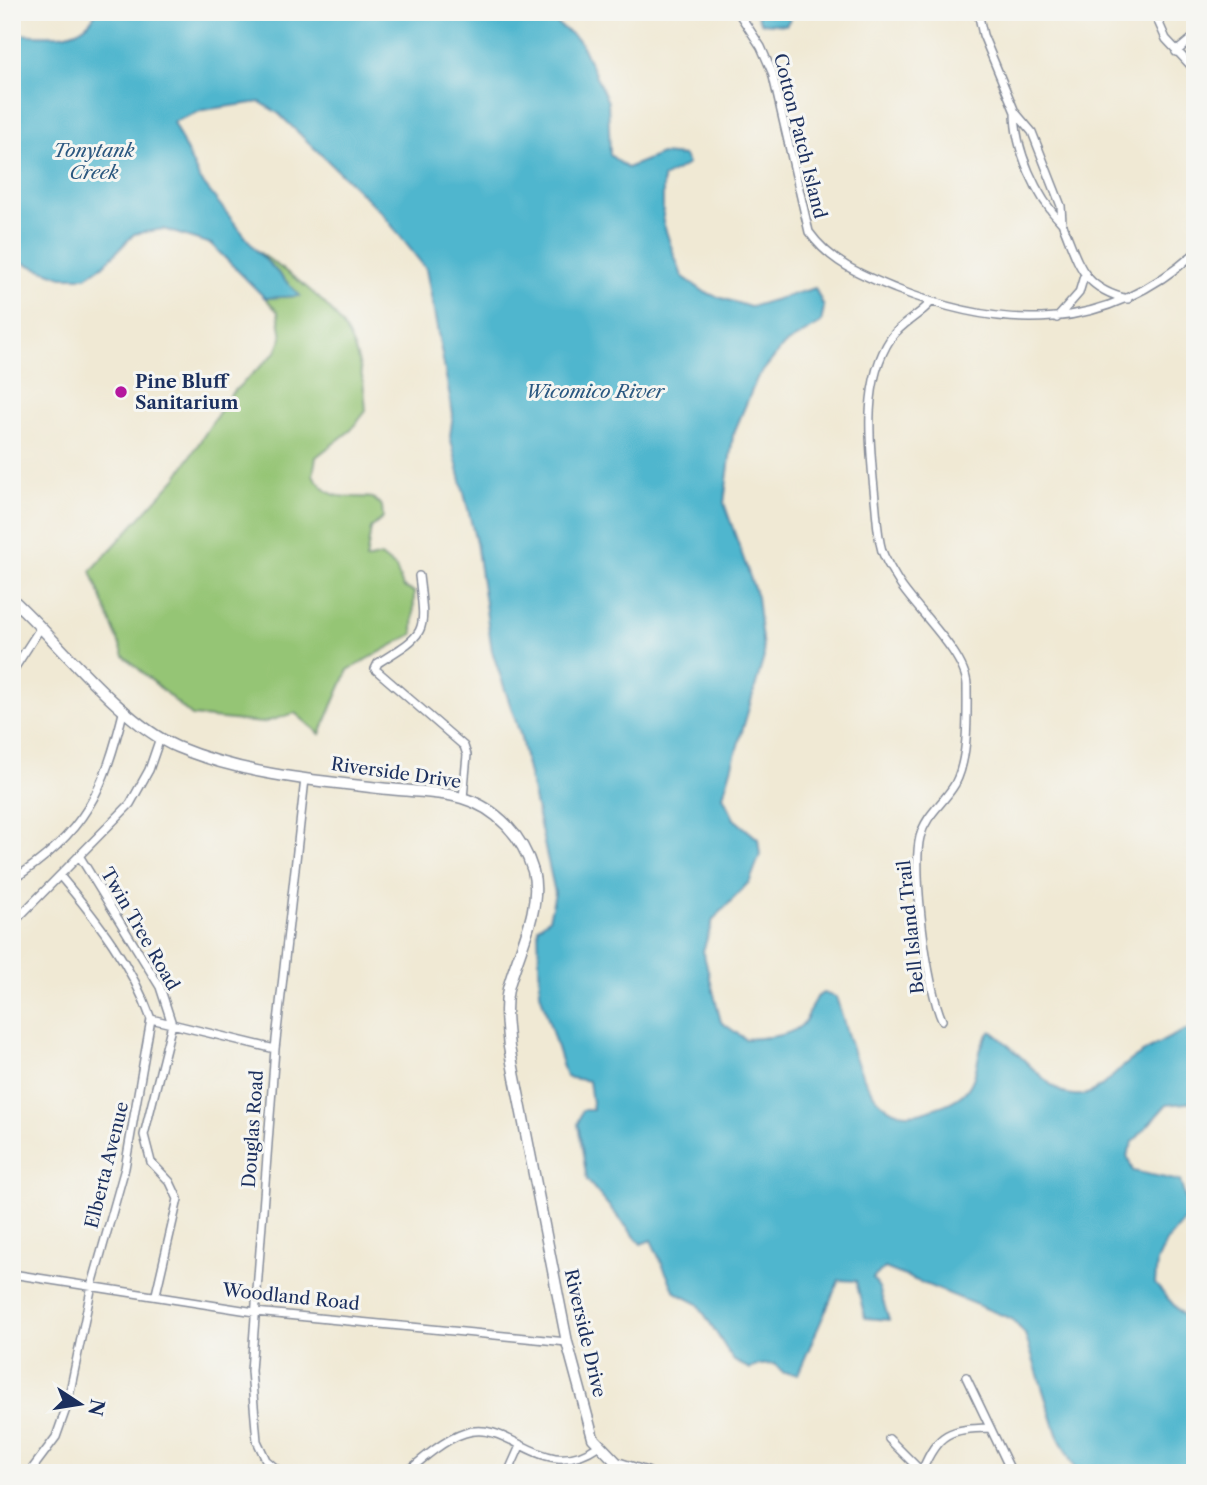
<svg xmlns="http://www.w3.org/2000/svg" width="1207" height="1485" viewBox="0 0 1207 1485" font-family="'Libre Caslon Text',serif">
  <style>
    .green { fill: #95c574; stroke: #587a69; stroke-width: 2 }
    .water { fill: #50b6ce; stroke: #367296; stroke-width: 2 }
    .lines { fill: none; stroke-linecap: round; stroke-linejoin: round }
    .street-casing { stroke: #868c99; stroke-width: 10 }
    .secondary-casing { stroke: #868c99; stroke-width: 13 }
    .street { stroke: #fff; stroke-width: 7 }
    .secondary { stroke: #fff; stroke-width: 10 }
    .poi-dot { fill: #b5179e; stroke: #f6f6f2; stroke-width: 2.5 }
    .labels { text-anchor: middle; stroke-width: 6; stroke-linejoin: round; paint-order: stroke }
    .street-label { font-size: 18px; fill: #1b2f5e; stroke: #f6f6f2 }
    .poi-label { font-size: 18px; font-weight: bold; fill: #1b2f5e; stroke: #f6f6f2; text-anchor: start }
    .water-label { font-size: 19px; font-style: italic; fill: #2b5880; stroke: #f6f6f2 }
  </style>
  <rect width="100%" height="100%" fill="#f6f6f2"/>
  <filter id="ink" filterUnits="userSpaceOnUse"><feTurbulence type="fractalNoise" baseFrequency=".0143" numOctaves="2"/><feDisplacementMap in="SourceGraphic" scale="14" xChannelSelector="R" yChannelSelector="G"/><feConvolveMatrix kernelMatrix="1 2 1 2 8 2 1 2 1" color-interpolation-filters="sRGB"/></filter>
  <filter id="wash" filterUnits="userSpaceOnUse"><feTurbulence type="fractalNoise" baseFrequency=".00686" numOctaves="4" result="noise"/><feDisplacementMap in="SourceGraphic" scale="28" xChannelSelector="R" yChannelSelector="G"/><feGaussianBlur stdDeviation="1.57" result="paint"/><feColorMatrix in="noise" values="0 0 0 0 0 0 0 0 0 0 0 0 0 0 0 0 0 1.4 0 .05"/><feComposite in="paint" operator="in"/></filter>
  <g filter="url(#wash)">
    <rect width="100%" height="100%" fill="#f0e9d4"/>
    <path class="green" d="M 256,250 C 324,299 361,320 366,411 L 351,430 L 316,457 L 313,475 C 334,505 343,494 373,498 L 382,506 L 383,518 L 371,528 L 366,560 L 381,556 L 396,568 L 403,587 L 414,592 L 413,634 L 348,670 L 320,734 L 295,713 L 262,723 L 192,716 L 124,656 L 91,571 L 177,477 L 231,394 L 276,352 L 282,338 L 278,312 L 265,298 L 300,296 Z"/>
    <path class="water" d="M 96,12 L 541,12 L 579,40 L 608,102 L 610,155 L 627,168 L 661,154 L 684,156 L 688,164 L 663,178 L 663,222 L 671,246 L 682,276 L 706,293 L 750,307 L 815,288 L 824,307 L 821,323 L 784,345 L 757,378 L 733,435 L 724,503 L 757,597 L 764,657 L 723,796 L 734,819 L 758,839 L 760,855 L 750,881 L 713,920 L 703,951 L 721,1022 L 745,1039 C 762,1038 795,1037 805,1021 C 812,1010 810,1000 823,993 L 836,997 C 851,1040 865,1132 926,1111 C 938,1107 955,1102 964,1093 C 982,1075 973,1050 991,1031 C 1013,1046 1042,1081 1060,1091 C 1094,1107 1109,1075 1133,1059 C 1152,1047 1173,1034 1195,1027 L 1195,1102 L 1166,1105 L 1133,1142 L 1127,1155 L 1133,1171 L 1180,1181 L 1187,1204 L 1186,1218 L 1166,1242 L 1157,1262 L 1155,1284 L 1195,1329 L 1195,1473 L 1077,1473 L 1057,1434 L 1025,1334 L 1012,1319 L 885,1268 L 873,1278 L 879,1288 L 889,1320 L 865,1318 L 856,1281 L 839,1280 L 798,1374 L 784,1373 L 774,1364 L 759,1365 L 750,1369 L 734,1361 L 698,1304 L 675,1292 L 651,1240 L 641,1244 L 587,1180 L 578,1124 L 582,1110 L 593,1110 L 589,1081 L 566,1077 L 540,993 L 538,927 L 549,919 L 555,893 L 520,734 L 492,651 L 476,542 L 450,436 L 453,414 L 426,269 L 381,212 L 279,114 L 260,102 L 203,110 L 173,122 L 199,178 L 256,250 L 300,296 L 265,298 L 211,244 L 163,229 L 134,234 L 105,264 L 86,277 L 62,277 L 12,259 L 12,34 C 41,34 81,44 96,12 Z
      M 755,12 L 795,12 L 786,25 L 761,23 Z"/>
  </g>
  <g filter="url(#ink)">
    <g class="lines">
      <g class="street-casing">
        <path id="street" d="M 738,12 L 761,47 L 772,72 L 809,232 C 831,263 862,275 896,289 C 1005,332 1105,333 1195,253
          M 978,12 L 983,35 L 1015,112 L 1032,132 L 1061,206 L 1062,223 C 1036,197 1015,149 1015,112
          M 1154,12 L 1166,39 L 1195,70
          M 1176,52 L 1195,36
          M 1062,223 C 1079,263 1081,288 1128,299
          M 930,303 C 919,316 902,322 891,338 C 861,383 870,448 875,499 C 877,516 877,534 882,551 C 886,562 894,574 900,584 C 917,610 966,655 967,685 C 967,714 969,758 955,784 C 944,803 926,814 920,837 C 912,869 927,989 942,1020
          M 1057,318 L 1079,293 L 1084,276
          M 419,576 C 426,634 428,632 378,663 L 375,669 L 464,746 L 467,755 L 463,798
          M 12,672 L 41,627
          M 80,857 L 160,987 L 172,1024 L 144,1135 L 151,1162 L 170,1182 L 178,1199 L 156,1294
          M 12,880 C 86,833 104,790 124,709
          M 12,924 L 130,804 L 149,770 L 160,738
          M 151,1019 L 275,1049
          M 12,1274 L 255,1312 L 567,1342
          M 966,1377 L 1012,1473
          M 889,1439 L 923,1473
          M 922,1471 C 938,1432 950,1429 990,1428
          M 29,1473 L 56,1437 L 67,1406 L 92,1285 L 125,1168 L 151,1019 C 132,965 97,920 61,877
          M 281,1473 L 266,1460 L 257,1441 L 251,1371 L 275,1049 L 305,779
          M 406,1473 C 422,1459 445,1439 465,1433 C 511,1418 542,1485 598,1446
          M 508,1473 L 520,1446"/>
      </g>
      <g class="secondary-casing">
        <path id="secondary" d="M 12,599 C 58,641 121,723 177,747 C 244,775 317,781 389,789 C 412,792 440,791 462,798 C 497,808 523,837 533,871 C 543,908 517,953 508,989 C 504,1008 507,1028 509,1047 L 567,1342 L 593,1438 L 617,1463 L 648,1473"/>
      </g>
      <use href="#street" class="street"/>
      <use href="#secondary" class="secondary"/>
    </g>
  </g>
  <circle class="poi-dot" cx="121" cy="392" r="7"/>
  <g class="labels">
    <g class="street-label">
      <text transform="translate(800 136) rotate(76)" y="6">Cotton Patch Island</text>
      <text transform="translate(396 773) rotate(8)" y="6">Riverside Drive</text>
      <text transform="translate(911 927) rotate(-96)" y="6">Bell Island Trail</text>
      <text transform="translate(140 929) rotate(60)" y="6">Twin Tree Road</text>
      <text transform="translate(253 1129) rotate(-86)" y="6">Douglas Road</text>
      <text transform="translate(107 1165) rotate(-76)" y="6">Elberta Avenue</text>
      <text transform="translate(291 1297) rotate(6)" y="6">Woodland Road</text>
      <text transform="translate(585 1333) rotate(77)" y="6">Riverside Drive</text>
    </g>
    <g class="poi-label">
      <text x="135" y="388">Pine Bluff<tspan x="135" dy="21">Sanitarium</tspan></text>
    </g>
    <g class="water-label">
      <text x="94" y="157">Tonytank<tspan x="94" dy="22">Creek</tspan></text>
      <text x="595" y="398">Wicomico River</text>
    </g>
  </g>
  <rect width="1207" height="1485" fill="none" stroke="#f6f6f2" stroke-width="42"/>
  <g transform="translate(80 1404) rotate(102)" stroke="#f6f6f2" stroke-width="5" paint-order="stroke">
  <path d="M0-5L12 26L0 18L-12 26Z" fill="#1b2f5e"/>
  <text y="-10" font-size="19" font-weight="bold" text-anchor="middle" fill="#1b2f5e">N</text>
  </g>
</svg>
